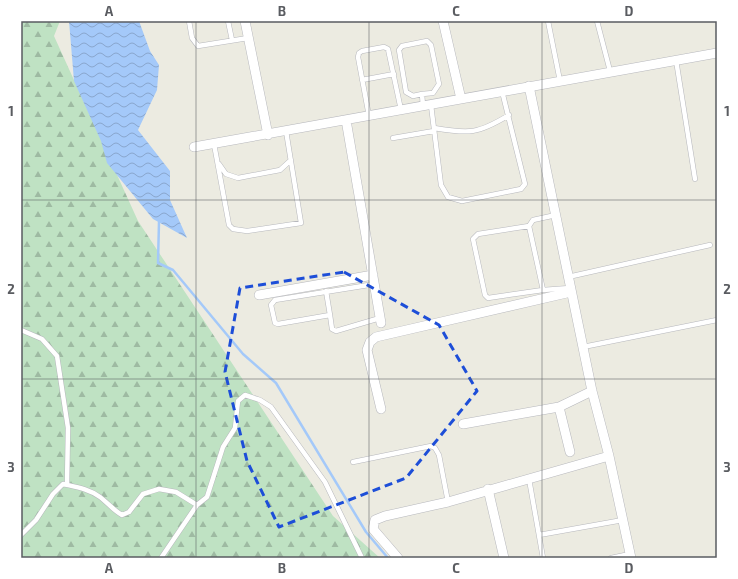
<svg xmlns="http://www.w3.org/2000/svg" width="738" height="579" viewBox="0 0 738 579" font-family="'Exo 2',sans-serif">
  <style>
    .forest { fill: url(#forest-firs) }
    .water { fill: url(#water-waves) }
    .lines { fill: none; stroke-linecap: round; stroke-linejoin: round }
    .stream { stroke: #a4c9f9; stroke-width: 2.5 }
    .lane-casing { stroke: #b7b8bd; stroke-width: 5.5 }
    .street-casing { stroke: #b7b8bd; stroke-width: 10 }
    .lane { stroke: #fff; stroke-width: 4.5 }
    .street { stroke: #fff; stroke-width: 9 }
    .marked { fill: none; stroke: #1d4ed8; stroke-width: 3; stroke-dasharray: 8 5; stroke-linejoin: round }
    .grid { fill: none; stroke: #5a5c61; stroke-width: 1; stroke-opacity: 0.55 }
    .neatline { fill: none; stroke: #5a5c61; stroke-width: 1.5 }
    .grid-label { font-size: 13px; text-anchor: middle; font-weight: bold; fill: #5a5c61 }
  </style>
  <defs>
    <pattern id="forest-firs" width="22" height="20" patternUnits="userSpaceOnUse"><rect width="22" height="20" fill="#bfe2c3"/><path d="M5 1l3.5 6h-7zM16 11l3.5 6h-7z" fill="#9ebaa2"/></pattern>
    <pattern id="water-waves" width="16" height="10" patternUnits="userSpaceOnUse"><rect width="16" height="10" fill="#a4c9f9"/><path d="M0 5q4-4 8 0t8 0" fill="none" stroke="#89a6cd"/></pattern>
  </defs>
  <rect width="100%" height="100%" fill="#ecebe1"/>
  <path class="forest" d="M 21,21 L 60,21 L 54,36 L 138,221 L 333,516 L 380,558 L 21,558 Z"/>
  <path class="water" d="M 69,21 L 139,21 L 150,51 L 159,65 L 157,90 L 138,130 L 170,171 L 170,200 L 187,238 L 153,219 L 107,163 L 101,141 L 74,81 Z"/>
  <g class="lines">
    <path class="stream" d="M 159,222 L 158,263 L 173,270 L 243,354 L 276,383 L 366,532 L 388,558"/>
    <g class="lane-casing">
      <path id="lane" d="M 189,21 L 192,38 L 198,46 L 248,38
        M 228,21 L 232,40
        M 548,21 L 560,81
        M 597,21 L 610,71
        M 676,60 L 695,179
        M 362,80 L 394,74
        M 422,94 L 413,96 L 406,92 L 399,50 L 402,46 L 427,41 L 431,45 L 439,84 L 433,93 L 422,94 L 423,106
        M 431,105 L 441,185 L 448,197 L 462,201 L 521,189 L 525,184 L 502,91
        M 369,116 L 358,57 L 359,53 L 362,51 L 384,47 L 388,49 L 401,110
        M 434,128 C 469,134 478,134 509,115
        M 393,138 L 434,131
        M 214,144 L 229,225 L 233,229 L 247,231 L 301,223 L 286,131
        M 219,164 L 226,174 L 238,178 L 280,170 L 291,160
        M 529,226 L 543,290 L 570,288
        M 568,277 L 710,245
        M 375,284 L 275,300 L 271,305 L 275,323 L 278,324 L 330,315 L 332,329 L 336,331 L 380,318
        M 543,290 L 488,298 L 485,295 L 473,239 L 478,234 L 529,226 L 533,220 L 556,215
        M 326,291 L 330,315
        M 21,330 L 42,339 L 57,356 L 68,428 L 67,485
        M 583,347 L 717,320
        M 353,462 L 431,446 L 435,448 L 439,455 L 448,502
        M 529,479 L 543,558
        M 21,535 L 36,520 L 53,494 L 63,484 C 76,487 89,489 100,497 C 108,503 113,510 122,515 L 129,512 L 143,494 L 159,489 L 176,492 L 197,505
        M 539,535 L 623,520
        M 161,558 L 197,505 L 207,497 L 223,447 L 235,428 L 238,401 L 245,395 L 260,400 L 271,407 L 325,482 L 362,558
        M 611,558 L 630,554"/>
    </g>
    <g class="street-casing">
      <path id="street" d="M 245,21 L 268,135
        M 443,21 L 461,99
        M 529,86 L 592,391 L 609,456 L 631,558
        M 346,120 L 381,323
        M 194,147 L 717,53
        M 259,295 L 373,275
        M 559,407 L 570,452
        M 381,409 L 367,350 L 370,342 L 376,337 L 571,292
        M 463,424 L 559,407 L 592,391
        M 488,489 L 504,558
        M 398,558 L 373,529 L 375,520 L 385,516 L 448,502 L 609,456"/>
    </g>
    <use href="#lane" class="lane"/>
    <use href="#street" class="street"/>
  </g>
  <path class="marked" d="M 344,272 L 439,325 L 477,391 L 406,478 L 279,527 L 247,461 L 225,372 L 240,288 Z"/>
  <path class="grid" d="M 196,21 L 196,558M 369,21 L 369,558M 542,21 L 542,558M 21,200 L 717,200M 21,379 L 717,379"/>
  <rect width="738" height="579" fill="none" stroke="#ffffff" stroke-width="44"/>
  <rect x="22" y="22" width="694" height="535" class="neatline"/>
  <g class="grid-label">
    <text x="109" y="16">A</text>
    <text x="282" y="16">B</text>
    <text x="456" y="16">C</text>
    <text x="629" y="16">D</text>
    <text x="11" y="116">1</text>
    <text x="727" y="116">1</text>
    <text x="11" y="294">2</text>
    <text x="727" y="294">2</text>
    <text x="11" y="472">3</text>
    <text x="727" y="472">3</text>
    <text x="109" y="573">A</text>
    <text x="282" y="573">B</text>
    <text x="456" y="573">C</text>
    <text x="629" y="573">D</text>
  </g>
</svg>
